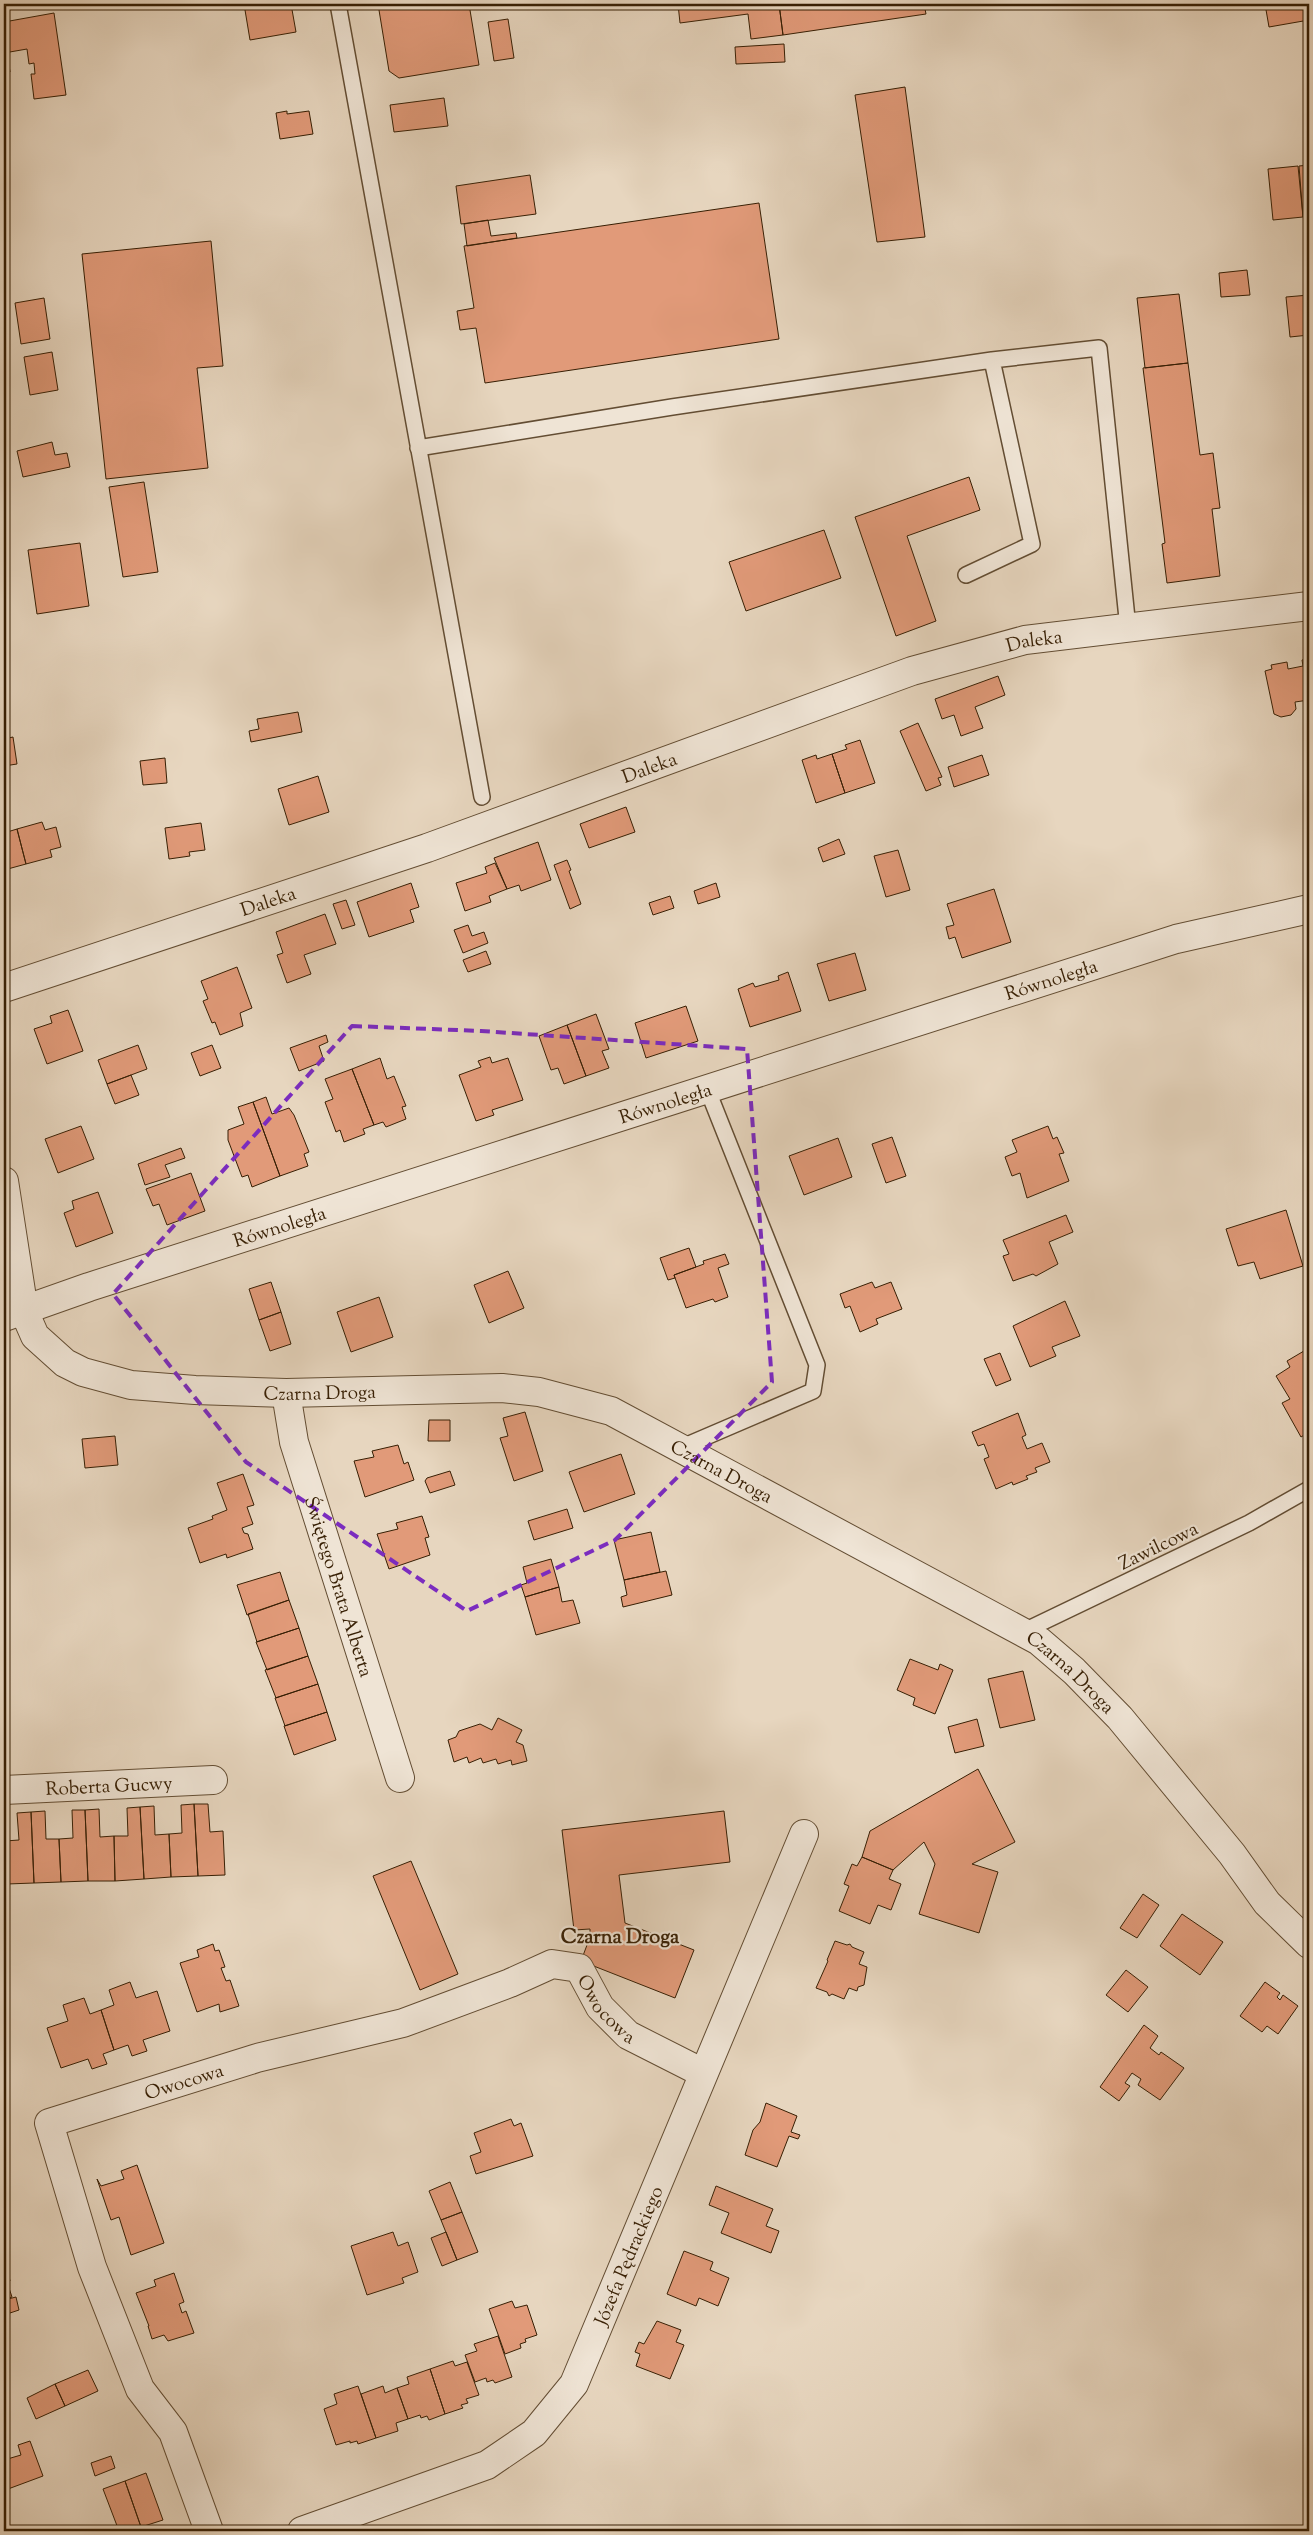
<svg xmlns="http://www.w3.org/2000/svg" width="1313" height="2535" viewBox="0 0 1313 2535" font-family="'Sorts Mill Goudy',serif">
  <style>
    .building { fill: #e19a79; stroke: #371f04 }
    .lines { fill: none; stroke-linecap: round; stroke-linejoin: round }
    .lane-casing { stroke: #634d33; stroke-width: 18 }
    .street-casing { stroke: #634d33; stroke-width: 30 }
    .lane { stroke: #efe4d5; stroke-width: 15 }
    .street { stroke: #efe4d5; stroke-width: 28 }
    .marked { fill: none; stroke: #7b2cbf; stroke-width: 4; stroke-dasharray: 10 6; stroke-linejoin: round }
    .labels { text-anchor: middle; stroke-width: 4.5; stroke-linejoin: round; paint-order: stroke }
    .street-label { font-size: 19px; fill: #371f04; stroke: #efe4d5 }
    .neighbourhood-label { font-size: 20px; font-weight: bold; fill: #371f04; stroke: #efe4d5 }
  </style>
  <rect width="100%" height="100%" fill="#e7d6bf"/>
  <filter id="stains"><feTurbulence type="fractalNoise" baseFrequency=".004" numOctaves="4"/><feColorMatrix values="0 0 0 0 .2 0 0 0 0 .09 0 0 0 0 .02 0 0 0 .5 -.17"/></filter>
  <radialGradient id="worn" r=".72"><stop offset=".6" stop-color="#630" stop-opacity="0"/><stop offset="1" stop-color="#630" stop-opacity=".3"/></radialGradient>
  <path class="building" d="M 244,4 L 291,4 L 296,32 L 250,40 Z
    M 378,4 L 469,4 L 479,65 L 399,78 L 389,71 Z
    M 678,4 L 779,4 L 783,35 L 751,39 L 748,14 L 680,23 Z
    M 779,4 L 924,4 L 926,14 L 783,35 Z
    M 1265,4 L 1309,4 L 1309,20 L 1269,27 Z
    M 54,13 L 66,95 L 34,99 L 31,74 L 35,74 L 34,63 L 29,64 L 27,49 L 4,53 L 4,22 Z
    M 508,19 L 514,58 L 494,61 L 488,22 Z
    M 784,44 L 785,62 L 736,64 L 735,47 Z
    M 7,52 L 10,72 L 4,72 L 4,53 Z
    M 905,87 L 925,237 L 877,242 L 855,95 Z
    M 444,98 L 448,126 L 394,132 L 390,105 Z
    M 287,111 L 287,114 L 309,111 L 313,134 L 280,139 L 276,113 Z
    M 1309,165 L 1309,217 L 1303,217 L 1299,166 Z
    M 1298,166 L 1303,217 L 1273,220 L 1268,169 Z
    M 530,175 L 536,214 L 461,224 L 456,186 Z
    M 759,203 L 779,339 L 485,383 L 476,328 L 460,330 L 457,311 L 474,308 L 464,246 Z
    M 488,220 L 491,236 L 516,233 L 517,238 L 467,246 L 464,224 Z
    M 211,241 L 223,366 L 197,368 L 208,468 L 106,479 L 82,254 Z
    M 1247,270 L 1250,295 L 1221,297 L 1219,273 Z
    M 1308,287 L 1309,287 L 1309,335 L 1290,337 L 1286,297 L 1309,295 Z
    M 1179,294 L 1188,363 L 1145,368 L 1137,298 Z
    M 44,298 L 50,339 L 21,344 L 15,303 Z
    M 52,352 L 58,390 L 30,395 L 24,357 Z
    M 1188,363 L 1200,455 L 1213,453 L 1220,508 L 1212,509 L 1220,576 L 1167,583 L 1162,544 L 1165,543 L 1143,368 Z
    M 52,442 L 55,455 L 67,453 L 70,467 L 23,477 L 17,451 Z
    M 969,477 L 980,510 L 907,536 L 936,621 L 896,636 L 855,517 Z
    M 144,482 L 158,572 L 123,577 L 109,487 Z
    M 824,530 L 841,578 L 746,611 L 729,562 Z
    M 80,543 L 89,606 L 37,614 L 28,550 Z
    M 1309,658 L 1309,700 L 1295,702 L 1296,709 L 1291,715 L 1281,717 L 1274,714 L 1265,671 L 1272,669 L 1271,665 L 1287,662 L 1288,669 L 1303,666 L 1302,660 Z
    M 998,676 L 1005,695 L 975,707 L 983,728 L 961,736 L 954,715 L 942,719 L 935,699 Z
    M 298,712 L 302,732 L 251,742 L 249,731 L 259,729 L 257,719 Z
    M 918,723 L 942,777 L 938,778 L 941,785 L 926,791 L 900,731 Z
    M 13,737 L 17,764 L 4,766 L 4,739 Z
    M 860,740 L 875,783 L 845,793 L 832,754 L 847,749 L 845,745 Z
    M 832,754 L 845,793 L 816,803 L 802,760 L 816,755 L 817,759 Z
    M 982,755 L 989,775 L 954,787 L 948,767 Z
    M 165,758 L 167,783 L 143,785 L 140,761 Z
    M 318,776 L 329,812 L 289,825 L 278,789 Z
    M 626,807 L 635,832 L 589,848 L 580,824 Z
    M 42,822 L 45,830 L 56,827 L 61,847 L 50,850 L 52,857 L 26,864 L 17,829 Z
    M 201,823 L 205,850 L 189,852 L 190,856 L 169,859 L 165,828 Z
    M 17,829 L 26,864 L 4,870 L 4,833 Z
    M 839,839 L 845,854 L 823,862 L 818,848 Z
    M 538,842 L 551,880 L 521,891 L 519,885 L 507,889 L 494,858 Z
    M 898,850 L 910,890 L 886,897 L 874,856 Z
    M 567,860 L 571,870 L 569,871 L 581,904 L 570,909 L 554,865 Z
    M 495,863 L 507,889 L 489,896 L 491,902 L 465,911 L 456,883 L 487,873 L 485,867 Z
    M 411,883 L 419,907 L 410,910 L 414,922 L 369,937 L 357,902 Z
    M 716,883 L 720,897 L 698,904 L 694,891 Z
    M 994,889 L 1011,942 L 962,958 L 955,937 L 949,939 L 946,927 L 954,925 L 947,904 Z
    M 670,896 L 674,908 L 653,915 L 649,903 Z
    M 346,900 L 355,925 L 342,929 L 333,904 Z
    M 325,914 L 336,944 L 304,955 L 311,974 L 287,983 L 277,955 L 283,953 L 276,932 Z
    M 468,925 L 472,936 L 484,932 L 488,943 L 463,953 L 454,930 Z
    M 486,951 L 491,964 L 468,972 L 463,960 Z
    M 855,953 L 866,990 L 829,1001 L 817,964 Z
    M 237,967 L 252,1008 L 240,1013 L 243,1026 L 220,1035 L 215,1022 L 212,1023 L 203,1001 L 208,999 L 201,981 Z
    M 788,972 L 801,1011 L 750,1027 L 738,989 L 753,983 L 755,987 L 779,980 L 778,976 Z
    M 686,1006 L 698,1041 L 646,1058 L 635,1023 Z
    M 68,1010 L 83,1051 L 47,1064 L 34,1029 L 52,1023 L 50,1016 Z
    M 596,1014 L 609,1049 L 602,1051 L 609,1068 L 586,1076 L 567,1025 Z
    M 567,1025 L 586,1076 L 564,1084 L 558,1068 L 551,1070 L 539,1036 Z
    M 326,1035 L 328,1042 L 319,1046 L 324,1061 L 299,1071 L 290,1048 Z
    M 138,1045 L 147,1069 L 107,1084 L 98,1060 Z
    M 212,1045 L 221,1068 L 200,1076 L 191,1053 Z
    M 490,1057 L 492,1063 L 508,1058 L 523,1100 L 492,1110 L 494,1115 L 476,1121 L 459,1075 L 481,1067 L 478,1061 Z
    M 380,1058 L 387,1079 L 394,1076 L 406,1106 L 402,1107 L 406,1119 L 386,1127 L 383,1122 L 374,1125 L 352,1069 Z
    M 352,1069 L 374,1125 L 363,1129 L 365,1134 L 344,1142 L 340,1130 L 336,1132 L 325,1102 L 333,1099 L 325,1079 Z
    M 131,1075 L 139,1095 L 115,1104 L 107,1084 Z
    M 266,1097 L 272,1114 L 289,1108 L 294,1115 L 309,1152 L 304,1154 L 308,1166 L 280,1176 L 253,1102 Z
    M 253,1102 L 280,1176 L 252,1187 L 248,1175 L 242,1177 L 228,1140 L 228,1130 L 244,1124 L 238,1107 Z
    M 81,1126 L 94,1159 L 58,1173 L 45,1139 Z
    M 1048,1126 L 1053,1139 L 1057,1137 L 1064,1153 L 1059,1154 L 1069,1181 L 1027,1198 L 1020,1173 L 1012,1176 L 1005,1157 L 1017,1152 L 1012,1140 Z
    M 892,1137 L 906,1176 L 886,1183 L 872,1144 Z
    M 838,1138 L 852,1177 L 804,1195 L 789,1156 Z
    M 181,1148 L 185,1158 L 165,1165 L 170,1177 L 145,1185 L 138,1164 Z
    M 191,1173 L 205,1211 L 167,1225 L 159,1204 L 153,1206 L 146,1189 Z
    M 98,1192 L 113,1233 L 76,1247 L 64,1213 L 74,1209 L 72,1201 Z
    M 1286,1210 L 1303,1266 L 1260,1279 L 1254,1262 L 1238,1266 L 1226,1229 Z
    M 1066,1215 L 1073,1232 L 1049,1242 L 1058,1264 L 1036,1276 L 1033,1274 L 1013,1281 L 1003,1256 L 1009,1254 L 1003,1240 Z
    M 689,1248 L 696,1267 L 674,1275 L 675,1278 L 668,1280 L 660,1258 Z
    M 725,1254 L 729,1264 L 718,1268 L 728,1297 L 715,1302 L 713,1299 L 686,1308 L 674,1275 L 704,1264 L 703,1261 Z
    M 508,1271 L 524,1308 L 489,1323 L 474,1285 Z
    M 271,1282 L 281,1312 L 259,1320 L 249,1289 Z
    M 872,1282 L 875,1288 L 891,1282 L 902,1309 L 876,1319 L 878,1324 L 860,1332 L 850,1306 L 845,1308 L 840,1294 Z
    M 379,1297 L 393,1337 L 351,1352 L 337,1312 Z
    M 1065,1301 L 1080,1336 L 1052,1347 L 1056,1356 L 1030,1367 L 1013,1326 Z
    M 281,1312 L 291,1344 L 270,1351 L 259,1320 Z
    M 1309,1348 L 1309,1432 L 1301,1437 L 1282,1403 L 1290,1399 L 1276,1376 L 1290,1367 L 1287,1361 Z
    M 1000,1353 L 1011,1380 L 996,1386 L 984,1359 Z
    M 525,1412 L 543,1471 L 514,1481 L 500,1438 L 508,1436 L 503,1418 Z
    M 1018,1413 L 1026,1435 L 1022,1437 L 1027,1449 L 1042,1443 L 1050,1462 L 1035,1468 L 1037,1472 L 1026,1476 L 1028,1479 L 1013,1485 L 1012,1482 L 996,1489 L 984,1459 L 989,1457 L 984,1444 L 978,1446 L 972,1432 Z
    M 429,1420 L 450,1420 L 450,1441 L 428,1441 Z
    M 115,1436 L 118,1465 L 85,1468 L 82,1439 Z
    M 398,1445 L 404,1464 L 408,1462 L 414,1480 L 365,1497 L 354,1461 L 374,1457 L 372,1451 Z
    M 621,1454 L 635,1494 L 584,1512 L 569,1472 Z
    M 450,1471 L 455,1485 L 430,1493 L 425,1481 L 427,1478 Z
    M 243,1474 L 254,1505 L 247,1507 L 253,1524 L 242,1528 L 244,1533 L 248,1534 L 253,1549 L 227,1558 L 226,1554 L 200,1563 L 188,1528 L 213,1519 L 212,1516 L 227,1510 L 217,1483 Z
    M 567,1509 L 573,1528 L 534,1540 L 528,1521 Z
    M 422,1516 L 429,1537 L 425,1538 L 430,1555 L 389,1569 L 377,1534 L 398,1529 L 396,1523 Z
    M 651,1532 L 660,1572 L 624,1580 L 614,1540 Z
    M 551,1559 L 559,1587 L 525,1597 L 521,1585 L 527,1583 L 523,1567 Z
    M 666,1571 L 672,1595 L 623,1607 L 621,1597 L 627,1595 L 624,1580 Z
    M 280,1572 L 289,1600 L 247,1615 L 237,1585 Z
    M 559,1587 L 562,1602 L 573,1600 L 580,1623 L 536,1635 L 525,1597 Z
    M 289,1600 L 299,1628 L 257,1642 L 248,1614 Z
    M 299,1628 L 308,1656 L 267,1670 L 256,1642 Z
    M 308,1656 L 318,1684 L 276,1698 L 265,1670 Z
    M 910,1659 L 938,1670 L 940,1664 L 953,1670 L 935,1714 L 913,1705 L 915,1698 L 897,1690 Z
    M 1023,1671 L 1035,1720 L 1000,1728 L 988,1679 Z
    M 318,1684 L 327,1712 L 285,1726 L 275,1698 Z
    M 327,1712 L 336,1740 L 294,1755 L 284,1726 Z
    M 498,1718 L 522,1730 L 516,1742 L 523,1745 L 527,1761 L 512,1765 L 511,1760 L 498,1764 L 496,1759 L 483,1763 L 481,1758 L 469,1763 L 467,1757 L 454,1762 L 448,1740 L 456,1737 L 459,1731 L 480,1724 L 492,1730 Z
    M 977,1719 L 984,1746 L 955,1753 L 948,1727 Z
    M 978,1769 L 1015,1842 L 972,1864 L 998,1872 L 979,1933 L 919,1914 L 935,1864 L 924,1842 L 893,1870 L 862,1857 L 870,1831 Z
    M 194,1804 L 208,1804 L 210,1832 L 223,1831 L 225,1875 L 198,1876 Z
    M 194,1804 L 198,1876 L 171,1877 L 169,1834 L 182,1833 L 181,1805 Z
    M 154,1806 L 155,1835 L 169,1834 L 171,1877 L 144,1879 L 140,1807 Z
    M 140,1807 L 144,1879 L 115,1881 L 114,1836 L 128,1836 L 127,1808 Z
    M 99,1809 L 100,1837 L 114,1836 L 115,1881 L 88,1881 L 85,1810 Z
    M 72,1810 L 85,1810 L 88,1881 L 61,1882 L 59,1839 L 73,1838 Z
    M 45,1811 L 46,1839 L 59,1839 L 61,1882 L 34,1883 L 31,1812 Z
    M 724,1811 L 730,1862 L 619,1875 L 625,1923 L 694,1950 L 675,1998 L 581,1961 L 590,1937 L 590,1929 L 574,1930 L 562,1830 Z
    M 31,1812 L 34,1883 L 7,1884 L 5,1841 L 19,1840 L 17,1813 Z
    M 862,1857 L 893,1870 L 889,1879 L 901,1884 L 891,1910 L 878,1905 L 870,1924 L 839,1911 L 849,1886 L 844,1884 L 852,1864 L 857,1866 Z
    M 411,1861 L 458,1974 L 420,1990 L 373,1876 Z
    M 1143,1894 L 1159,1905 L 1137,1938 L 1120,1928 Z
    M 1182,1914 L 1223,1942 L 1200,1975 L 1160,1946 Z
    M 835,1941 L 847,1945 L 850,1944 L 852,1947 L 864,1952 L 859,1964 L 867,1967 L 864,1985 L 858,1987 L 857,1991 L 849,1988 L 844,1999 L 832,1994 L 829,1996 L 827,1992 L 816,1988 L 828,1961 L 827,1960 Z
    M 213,1944 L 215,1951 L 219,1950 L 225,1967 L 221,1968 L 226,1981 L 230,1980 L 239,2006 L 220,2012 L 219,2004 L 197,2012 L 180,1963 L 199,1957 L 197,1950 Z
    M 1126,1970 L 1148,1987 L 1128,2012 L 1106,1995 Z
    M 130,1982 L 136,1998 L 157,1991 L 170,2031 L 143,2040 L 147,2051 L 132,2056 L 128,2045 L 114,2050 L 101,2010 L 114,2005 L 109,1990 Z
    M 1265,1982 L 1280,1993 L 1277,1997 L 1280,2000 L 1283,1995 L 1298,2006 L 1278,2034 L 1267,2026 L 1262,2032 L 1240,2016 Z
    M 84,1998 L 90,2014 L 101,2010 L 114,2050 L 103,2054 L 107,2064 L 92,2069 L 88,2059 L 61,2068 L 47,2028 L 68,2021 L 63,2005 Z
    M 1144,2025 L 1158,2036 L 1150,2048 L 1159,2055 L 1161,2052 L 1184,2068 L 1160,2100 L 1138,2085 L 1141,2079 L 1132,2073 L 1125,2083 L 1130,2086 L 1119,2101 L 1100,2087 Z
    M 766,2103 L 797,2116 L 791,2132 L 800,2135 L 798,2139 L 789,2136 L 777,2167 L 745,2155 L 753,2130 L 760,2122 Z
    M 511,2119 L 514,2126 L 521,2123 L 533,2156 L 476,2174 L 470,2156 L 481,2152 L 474,2133 Z
    M 137,2165 L 164,2243 L 131,2255 L 119,2217 L 111,2220 L 97,2179 L 101,2186 L 124,2179 L 121,2171 Z
    M 450,2182 L 462,2212 L 441,2220 L 429,2191 Z
    M 716,2186 L 773,2209 L 766,2226 L 779,2231 L 771,2253 L 721,2233 L 729,2213 L 709,2205 Z
    M 462,2212 L 478,2252 L 457,2260 L 441,2220 Z
    M 393,2232 L 398,2246 L 408,2242 L 418,2272 L 402,2278 L 404,2283 L 367,2295 L 351,2246 Z
    M 446,2232 L 457,2260 L 442,2266 L 431,2238 Z
    M 684,2251 L 713,2262 L 710,2270 L 729,2278 L 718,2306 L 699,2298 L 696,2306 L 667,2294 Z
    M 7,2269 L 10,2281 L 7,2282 L 12,2297 L 4,2300 L 4,2270 Z
    M 174,2273 L 184,2302 L 179,2304 L 182,2313 L 186,2311 L 194,2333 L 168,2341 L 164,2335 L 152,2339 L 148,2326 L 149,2326 L 136,2293 L 156,2286 L 154,2280 Z
    M 16,2297 L 19,2310 L 4,2315 L 4,2300 Z
    M 512,2301 L 515,2308 L 527,2305 L 537,2335 L 525,2339 L 526,2342 L 520,2344 L 521,2348 L 505,2354 L 489,2309 Z
    M 657,2321 L 681,2330 L 676,2342 L 684,2345 L 670,2379 L 636,2366 L 640,2354 L 635,2352 L 639,2342 L 644,2344 Z
    M 498,2336 L 512,2377 L 495,2383 L 493,2380 L 487,2382 L 486,2378 L 475,2382 L 465,2355 L 477,2351 L 474,2344 Z
    M 453,2361 L 455,2366 L 467,2362 L 479,2395 L 466,2399 L 468,2403 L 461,2405 L 463,2408 L 445,2414 L 430,2369 Z
    M 430,2369 L 445,2414 L 429,2420 L 427,2416 L 421,2418 L 420,2415 L 408,2419 L 397,2388 L 409,2384 L 407,2377 Z
    M 88,2370 L 98,2391 L 65,2406 L 55,2384 Z
    M 55,2384 L 65,2406 L 36,2419 L 27,2398 Z
    M 358,2386 L 376,2438 L 358,2444 L 357,2441 L 350,2443 L 350,2441 L 336,2445 L 324,2409 L 337,2404 L 334,2394 Z
    M 383,2386 L 385,2393 L 397,2388 L 408,2419 L 396,2423 L 398,2431 L 376,2438 L 361,2394 Z
    M 30,2441 L 43,2476 L 8,2489 L 4,2477 L 4,2460 L 21,2455 L 18,2445 Z
    M 111,2456 L 115,2468 L 95,2476 L 91,2463 Z
    M 146,2473 L 163,2520 L 141,2527 L 125,2481 Z
    M 125,2481 L 141,2527 L 131,2531 L 119,2531 L 103,2489 Z"/>
  <g class="lines">
    <g class="lane-casing">
      <path id="lane" d="M 338,4 L 482,797
        M 992,360 L 1099,348 L 1128,628
        M 418,448 L 672,407 L 992,360 L 1032,544 L 966,575
        M 680,1448 L 813,1391 L 817,1365 L 708,1091
        M 1022,1632 L 1249,1523 L 1309,1489"/>
    </g>
    <g class="street-casing">
      <g id="street">
        <path id="s1" d="M 4,988 L 427,848 L 912,671 L 1025,640 L 1309,606"/>
        <path id="s2" d="M 4,1181 L 24,1311 L 35,1336 L 65,1363 L 83,1372 L 131,1385 L 195,1390 L 286,1393 L 502,1388 L 539,1392 L 611,1411 L 1039,1641 L 1074,1671 L 1120,1718 L 1232,1854 L 1267,1903 L 1309,1944"/>
        <path id="s3" d="M 4,1317 L 89,1287 L 1176,939 L 1309,909"/>
        <path id="s4" d="M 286,1393 L 294,1442 L 400,1778"/>
        <path id="s5" d="M 4,1790 L 213,1780"/>
        <path id="s6" d="M 209,2531 L 173,2432 L 140,2389 L 92,2267 L 49,2123 L 257,2058 L 403,2023 L 510,1983 L 552,1964 L 579,1968 L 600,2007 L 628,2035 L 703,2073"/>
        <path id="s7" d="M 302,2531 L 487,2465 L 534,2433 L 574,2384 L 804,1834"/>
      </g>
    </g>
    <use href="#lane" class="lane"/>
    <use href="#street" class="street"/>
  </g>
  <path class="marked" d="M 352,1026 L 481,1031 L 747,1049 L 772,1382 L 615,1540 L 467,1611 L 246,1462 L 113,1294 Z"/>
  <g class="labels">
    <g class="street-label">
      <text dy="7" stroke="none"><textPath href="#s1" startOffset="1088">Daleka</textPath></text>
      <text dy="7" stroke="none"><textPath href="#s1" startOffset="682">Daleka</textPath></text>
      <text dy="7" stroke="none"><textPath href="#s1" startOffset="278">Daleka</textPath></text>
      <text dy="7" stroke="none"><textPath href="#s3" startOffset="1100">Równoległa</textPath></text>
      <text dy="7" stroke="none"><textPath href="#s3" startOffset="695">Równoległa</textPath></text>
      <text dy="7" stroke="none"><textPath href="#s3" startOffset="290">Równoległa</textPath></text>
      <text dy="7" stroke="none"><textPath href="#s2" startOffset="458">Czarna Droga</textPath></text>
      <text dy="7" stroke="none"><textPath href="#s2" startOffset="878">Czarna Droga</textPath></text>
      <text transform="translate(1158 1545) rotate(-26)" y="7">Zawilcowa</text>
      <text dy="7" stroke="none"><textPath href="#s4" startOffset="201">Świętego Brata Alberta</textPath></text>
      <text dy="7" stroke="none"><textPath href="#s2" startOffset="1282">Czarna Droga</textPath></text>
      <text dy="7" stroke="none"><textPath href="#s5" startOffset="105">Roberta Gucwy</textPath></text>
      <text dy="7" stroke="none"><textPath href="#s6" startOffset="1046">Owocowa</textPath></text>
      <text dy="7" stroke="none"><textPath href="#s6" startOffset="582">Owocowa</textPath></text>
      <text dy="7" stroke="none"><textPath href="#s7" startOffset="456">Józefa Pędrackiego</textPath></text>
    </g>
    <g class="neighbourhood-label">
      <text x="620" y="1943">Czarna Droga</text>
    </g>
  </g>
  <rect width="1313" height="2535" fill="none" stroke="#e7d6bf" stroke-width="20"/>
  <rect x="5" y="5" width="1303" height="2525" fill="none" stroke="#371f04" stroke-width="2.5"/>
  <rect x="10" y="10" width="1293" height="2515" fill="none" stroke="#371f04"/>
  <rect width="100%" height="100%" filter="url(#stains)"/>
  <rect width="100%" height="100%" fill="url(#worn)"/>
</svg>
